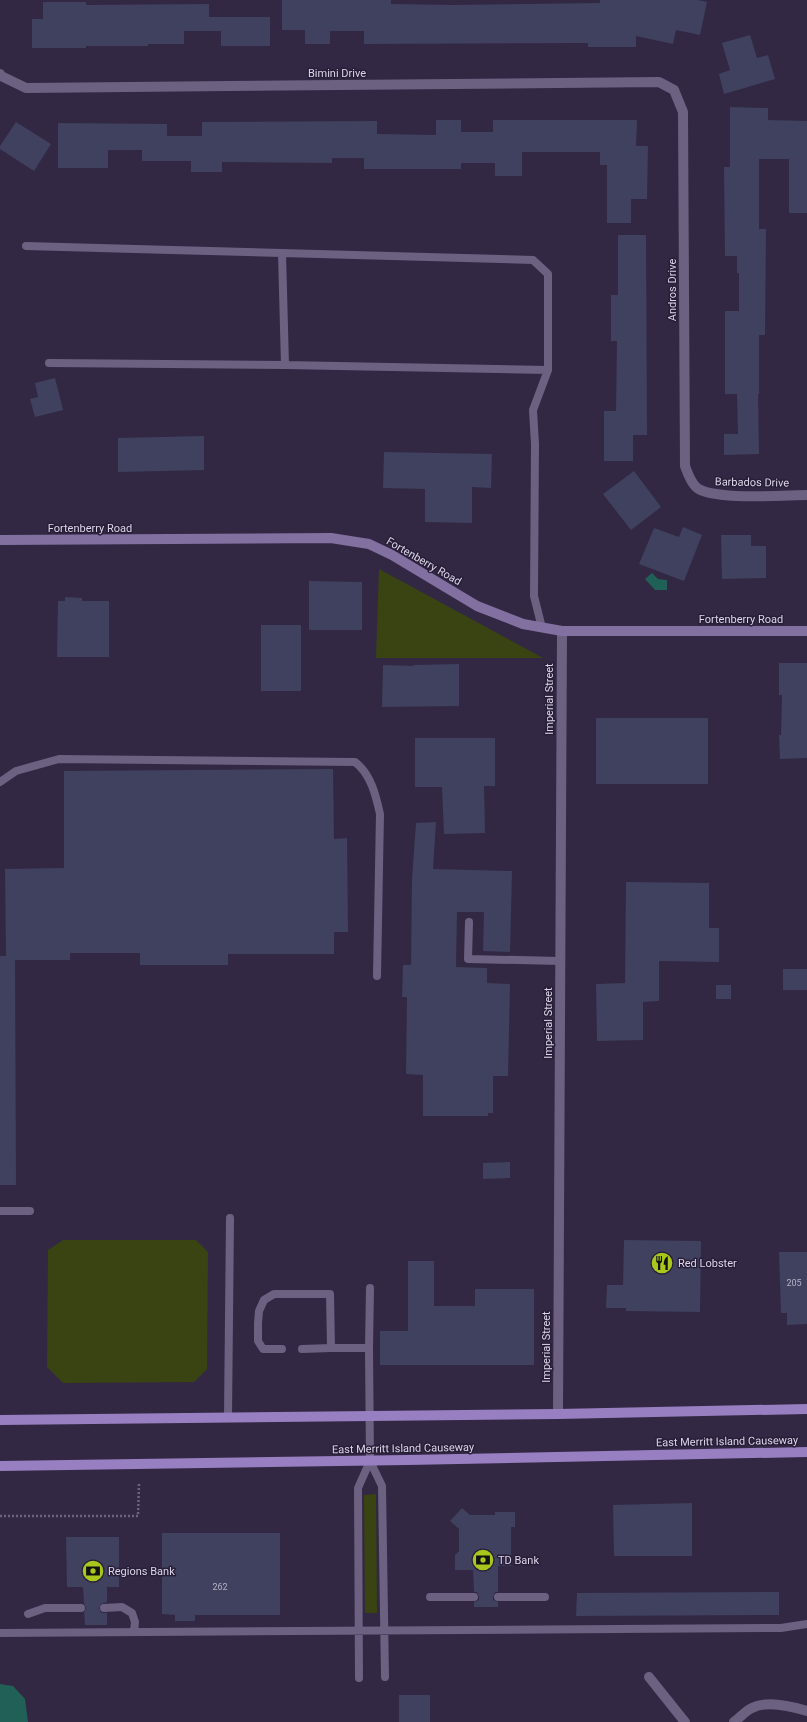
<svg xmlns="http://www.w3.org/2000/svg" width="807" height="1722" viewBox="0 0 807 1722" font-family="Roboto,sans-serif">
  <style>
    .green { fill: #394412 }
    .water { fill: #216056 }
    .building { fill: #3f415e }
    .lines { fill: none; stroke-linecap: round; stroke-linejoin: round }
    .path { stroke: #6d647c; stroke-width: 2.5; stroke-dasharray: 2 2; stroke-linecap: butt }
    .lane { stroke: #6c6181; stroke-width: 8 }
    .street { stroke: #6c6181; stroke-width: 10 }
    .secondary { stroke: #8270a1; stroke-width: 10 }
    .primary { stroke: #987fc1; stroke-width: 10 }
    .labels { text-anchor: middle; stroke-width: 3; stroke-linejoin: round; paint-order: stroke }
    .number-label { font-size: 9px; fill: #b5b1c6 }
    .street-label { font-size: 11px; fill: #dcd6e8; stroke: #281e39 }
    .poi-label { font-size: 11px; fill: #dcd6e8; stroke: #281e39; text-anchor: start }
  </style>
  <rect width="100%" height="100%" fill="#322843"/>
  <path class="green" d="M 379,569 L 543,658 L 376,658 Z
    M 63,1240 L 196,1240 L 208,1252 L 207,1369 L 194,1382 L 63,1383 L 47,1367 L 48,1250 Z
    M 376,1494 L 377,1613 L 365,1613 L 364,1495 Z"/>
  <path class="water" d="M 652,573 L 658,579 L 667,580 L 667,590 L 655,590 L 645,579 Z
    M 0,1684 L 13,1686 L 25,1699 L 28,1722 L 0,1722 Z"/>
  <path class="building" d="M 282,0 L 391,0 L 391,4 L 453,5 L 600,3 L 600,0 L 698,0 L 707,2 L 700,35 L 676,30 L 673,44 L 636,36 L 636,47 L 588,47 L 588,43 L 364,44 L 364,31 L 330,31 L 330,44 L 305,44 L 305,30 L 282,30 Z
    M 43,2 L 86,2 L 86,5 L 209,4 L 209,17 L 270,17 L 270,46 L 221,46 L 221,31 L 184,31 L 184,44 L 148,44 L 148,46 L 86,46 L 86,48 L 32,48 L 32,19 L 43,19 Z
    M 750,35 L 757,58 L 768,55 L 775,79 L 724,94 L 719,74 L 730,70 L 722,43 Z
    M 730,107 L 768,108 L 768,120 L 807,121 L 807,213 L 789,213 L 789,159 L 759,159 L 759,229 L 766,229 L 765,335 L 759,335 L 759,394 L 758,394 L 759,454 L 724,455 L 724,434 L 738,434 L 737,394 L 725,394 L 725,311 L 739,311 L 739,273 L 737,273 L 737,256 L 725,256 L 724,167 L 730,167 Z
    M 436,120 L 461,120 L 461,132 L 493,132 L 493,120 L 637,120 L 636,146 L 648,146 L 647,199 L 631,199 L 631,223 L 607,223 L 607,165 L 600,165 L 600,152 L 522,152 L 522,176 L 495,176 L 495,163 L 461,163 L 461,169 L 364,169 L 364,158 L 332,158 L 332,163 L 222,162 L 222,172 L 191,172 L 191,161 L 142,161 L 142,150 L 108,150 L 108,168 L 58,168 L 58,123 L 167,124 L 167,136 L 202,136 L 202,122 L 377,121 L 377,134 L 436,135 Z
    M 16,122 L 51,144 L 34,171 L 0,149 L 0,146 Z
    M 618,235 L 646,235 L 647,435 L 633,435 L 633,461 L 604,461 L 604,411 L 616,411 L 617,341 L 611,341 L 611,295 L 618,295 Z
    M 55,378 L 63,410 L 35,417 L 30,399 L 38,397 L 35,383 Z
    M 204,436 L 204,470 L 118,472 L 118,438 Z
    M 384,452 L 492,454 L 491,488 L 472,487 L 472,523 L 425,522 L 425,489 L 383,488 Z
    M 634,471 L 661,507 L 631,530 L 603,494 Z
    M 683,527 L 702,535 L 684,581 L 639,564 L 654,528 L 679,537 Z
    M 721,535 L 751,535 L 751,546 L 766,546 L 766,578 L 722,579 Z
    M 309,581 L 362,582 L 362,630 L 309,630 Z
    M 65,597 L 82,598 L 82,601 L 109,601 L 109,657 L 57,657 L 58,601 L 65,601 Z
    M 261,625 L 301,625 L 301,691 L 261,691 Z
    M 779,663 L 807,663 L 807,758 L 780,759 L 779,735 L 781,735 L 782,695 L 779,695 Z
    M 459,664 L 459,706 L 382,707 L 383,665 L 414,666 L 414,665 Z
    M 596,718 L 708,718 L 708,784 L 596,784 Z
    M 415,738 L 495,738 L 495,786 L 484,786 L 485,833 L 444,834 L 442,787 L 415,787 Z
    M 333,769 L 334,839 L 347,838 L 348,932 L 334,932 L 334,954 L 228,954 L 228,965 L 140,965 L 140,953 L 70,953 L 70,960 L 15,960 L 16,1185 L 0,1185 L 0,956 L 6,956 L 5,869 L 64,868 L 64,771 Z
    M 436,822 L 433,869 L 512,871 L 510,952 L 483,951 L 484,912 L 457,912 L 456,967 L 487,968 L 487,983 L 510,984 L 508,1076 L 493,1076 L 493,1113 L 488,1113 L 488,1116 L 423,1116 L 423,1075 L 406,1074 L 407,997 L 402,997 L 403,965 L 411,965 L 412,879 L 416,823 Z
    M 626,882 L 709,883 L 709,928 L 719,928 L 719,962 L 659,961 L 659,1001 L 643,1002 L 643,1040 L 597,1041 L 596,984 L 625,983 Z
    M 783,969 L 807,969 L 807,990 L 783,990 Z
    M 716,985 L 731,985 L 731,999 L 716,999 Z
    M 510,1162 L 510,1178 L 483,1179 L 483,1163 Z
    M 624,1240 L 701,1241 L 700,1312 L 626,1311 L 626,1308 L 606,1308 L 607,1285 L 623,1285 Z
    M 779,1252 L 807,1252 L 807,1324 L 787,1325 L 787,1313 L 781,1313 Z
    M 408,1261 L 434,1261 L 434,1306 L 475,1306 L 475,1289 L 534,1289 L 534,1365 L 380,1365 L 380,1331 L 408,1331 Z
    M 692,1503 L 692,1556 L 614,1556 L 613,1505 Z
    M 462,1508 L 470,1515 L 495,1515 L 495,1512 L 515,1512 L 515,1527 L 511,1527 L 511,1566 L 498,1566 L 498,1592 L 495,1592 L 493,1597 L 493,1600 L 498,1602 L 498,1607 L 474,1607 L 474,1602 L 479,1600 L 479,1597 L 477,1592 L 474,1592 L 473,1570 L 455,1570 L 455,1555 L 459,1551 L 459,1529 L 450,1521 Z
    M 162,1533 L 280,1533 L 280,1615 L 195,1615 L 195,1621 L 175,1621 L 175,1615 L 162,1614 Z
    M 66,1537 L 119,1537 L 119,1587 L 107,1587 L 107,1602 L 101,1604 L 99,1608 L 101,1613 L 107,1613 L 107,1625 L 85,1625 L 84,1612 L 86,1608 L 84,1603 L 83,1587 L 67,1587 Z
    M 779,1592 L 779,1615 L 576,1616 L 577,1593 Z
    M 399,1695 L 430,1695 L 430,1722 L 399,1722 Z"/>
  <g class="lines">
    <path class="path" d="M 0,1516 L 138,1516 L 139,1484"/>
    <path class="lane" d="M 26,246 L 533,260 L 548,274 L 548,370 L 533,410 L 535,444 L 534,596 L 542,628
      M 282,253 L 285,365
      M 49,363 L 285,365 L 548,370
      M 0,782 L 16,771 L 59,759 L 355,762 C 371,774 376,796 380,814 L 377,976
      M 469,922 L 468,959 L 560,961
      M 0,1211 L 30,1211
      M 369,1348 L 370,1288
      M 282,1349 L 263,1349 L 258,1341 L 258,1323 L 259,1311 L 264,1300 L 274,1294 L 330,1294 L 331,1348 L 369,1348 L 370,1461 L 358,1488 L 359,1678
      M 302,1349 L 331,1348
      M 228,1417 L 230,1218
      M 370,1461 L 382,1486 L 385,1677
      M 430,1597 L 474,1597
      M 498,1597 L 545,1597
      M 104,1608 L 122,1607 L 132,1613 L 135,1622 L 134,1632
      M 28,1614 L 45,1608 L 81,1608
      M 0,1633 L 781,1628 L 807,1624"/>
    <path class="street" d="M 0,74 L 1,76 L 26,88 L 659,82 L 674,90 L 683,112 L 685,466 C 688,474 690,481 696,487 C 711,501 785,495 807,495
      M 558,1414 L 562,631
      M 649,1677 L 685,1722
      M 734,1722 C 740,1718 745,1711 752,1708 C 767,1700 791,1706 807,1711"/>
    <path class="secondary" d="M 0,540 L 331,538 L 369,544 L 392,555 L 477,606 L 523,624 L 562,631 L 807,631"/>
    <path class="primary" d="M 0,1420 L 558,1414 L 807,1409
      M 0,1466 L 407,1460 L 807,1452"/>
  </g>
  <defs>
    <g id="restaurant-disc" transform="scale(1.15)"><circle r="9.5" fill="#a8c71d" stroke="#281e39"/><path d="M-5-6h1v4h1v-4h1v4h1v-4h1v5L-1.5 .5V6h-2V.5L-5-1ZM5-6V6H3V1.5H1.5Q1.5-4 5-6Z" fill="#111"/></g>
    <g id="bank-disc" transform="scale(1.15)"><circle r="9.5" fill="#a8c71d" stroke="#281e39"/><path d="M-6-4H6V4H-6ZM0-2.3a2.3 2.3 0 1 0 0 4.6a2.3 2.3 0 1 0 0-4.6Z" fill="#111"/></g>
  </defs>
  <g fill-rule="evenodd">
    <use href="#restaurant-disc" x="662" y="1263"/>
    <use href="#bank-disc" x="483" y="1560"/>
    <use href="#bank-disc" x="93" y="1571"/>
  </g>
  <g class="labels">
    <g class="number-label">
      <text x="794" y="1286">205</text>
      <text x="220" y="1590">262</text>
    </g>
    <g class="street-label">
      <text x="337" y="77">Bimini Drive</text>
      <text transform="translate(672 290) rotate(-90)" y="4">Andros Drive</text>
      <text transform="translate(752 482) rotate(1)" y="4">Barbados Drive</text>
      <text x="90" y="532">Fortenberry Road</text>
      <text transform="translate(424 561) rotate(30)" y="4">Fortenberry Road</text>
      <text x="741" y="623">Fortenberry Road</text>
      <text transform="translate(549 699) rotate(-90)" y="4">Imperial Street</text>
      <text transform="translate(548 1023) rotate(-90)" y="4">Imperial Street</text>
      <text transform="translate(546 1347) rotate(-90)" y="4">Imperial Street</text>
      <text transform="translate(727 1441) rotate(-1)" y="4">East Merritt Island Causeway</text>
      <text transform="translate(403 1448) rotate(-1)" y="4">East Merritt Island Causeway</text>
    </g>
    <g class="poi-label">
      <text x="678" y="1267">Red Lobster</text>
      <text x="498" y="1564">TD Bank</text>
      <text x="108" y="1575">Regions Bank</text>
    </g>
  </g>
</svg>
